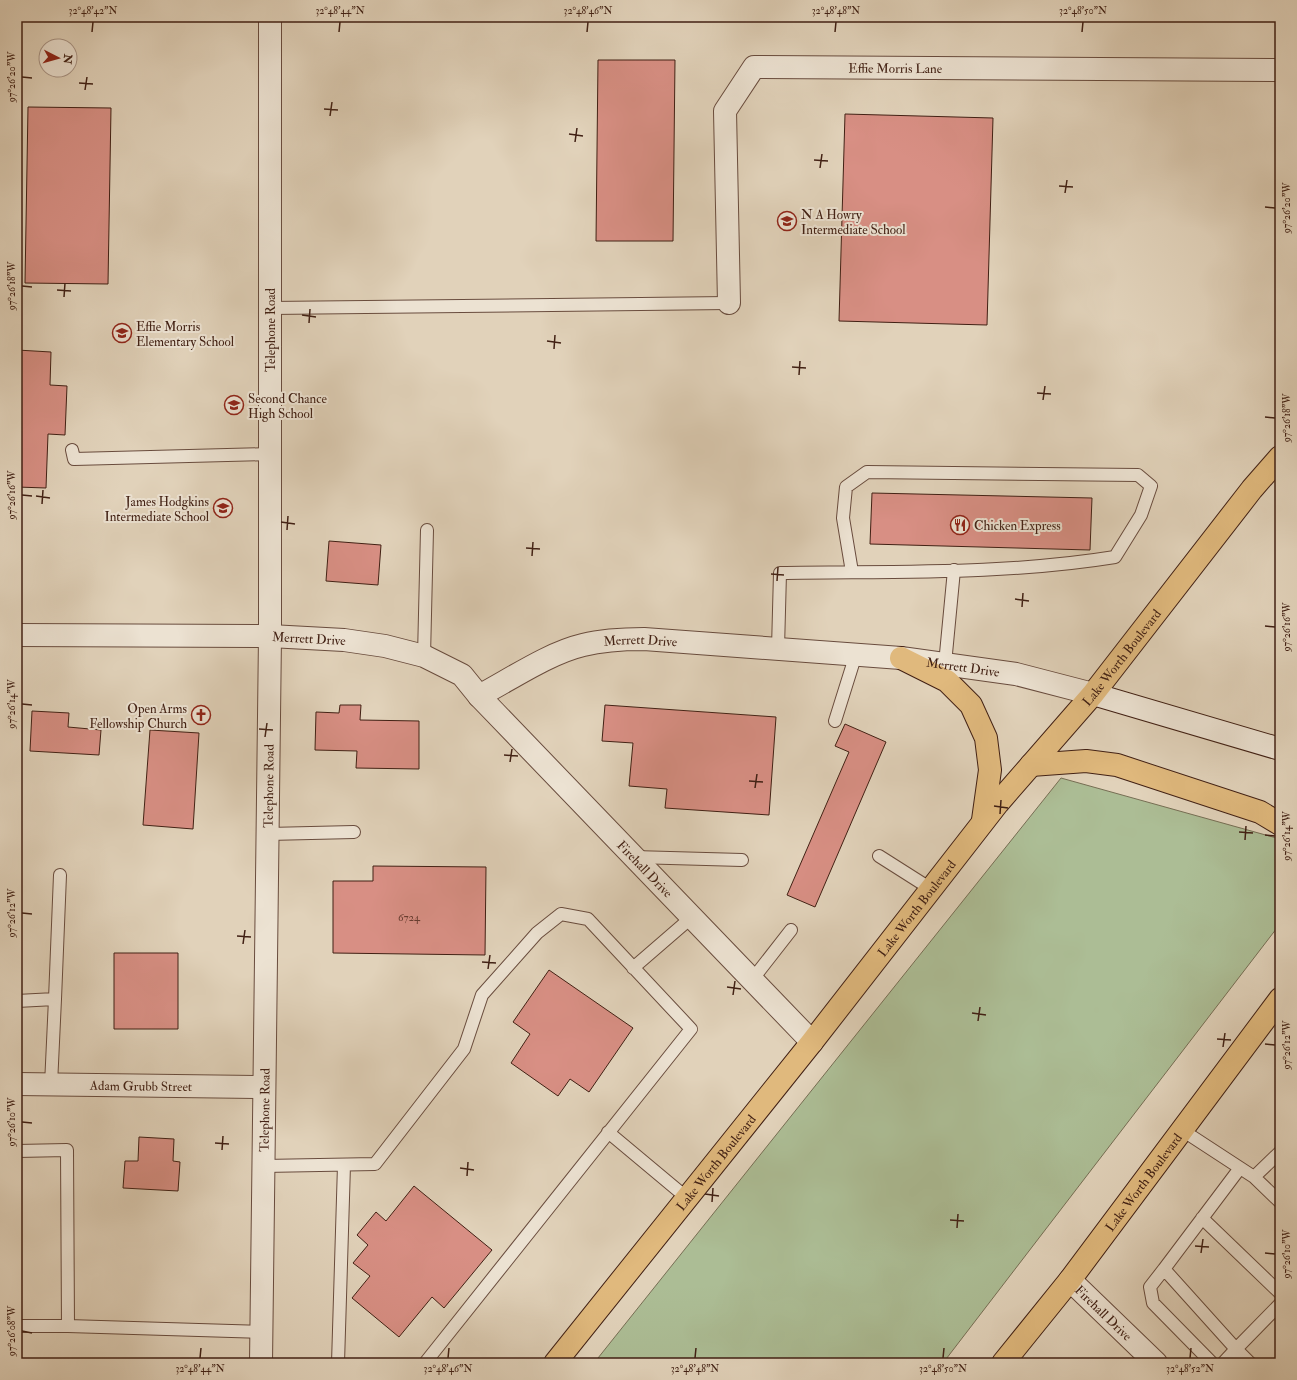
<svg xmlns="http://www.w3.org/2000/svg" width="1297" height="1380" viewBox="0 0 1297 1380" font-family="'IM FELL Double Pica',serif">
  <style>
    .green { fill: #acbd95; stroke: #766e54 }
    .building { fill: #d88f84; stroke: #412014 }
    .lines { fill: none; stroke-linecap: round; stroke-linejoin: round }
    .lane-casing { stroke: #694c3e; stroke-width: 14 }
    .street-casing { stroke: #694c3e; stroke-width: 24 }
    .secondary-casing { stroke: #412014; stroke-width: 24 }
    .highway-casing { stroke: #412014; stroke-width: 24 }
    .lane { stroke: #ece2d2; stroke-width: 12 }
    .street { stroke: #ece2d2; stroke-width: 22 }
    .secondary { stroke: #ece2d2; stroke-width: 22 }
    .highway { stroke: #e0b97d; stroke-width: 22 }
    .ticks { fill: none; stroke: #412014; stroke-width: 1.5 }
    .labels { text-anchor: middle; stroke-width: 4; stroke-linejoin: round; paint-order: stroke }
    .number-label { font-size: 11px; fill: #673c30 }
    .street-label { font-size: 13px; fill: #412014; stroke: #ece2d2 }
    .poi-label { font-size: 13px; fill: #412014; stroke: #ece2d2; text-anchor: start }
    .neatline { fill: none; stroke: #412014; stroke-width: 1.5 }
    .ticks-label { font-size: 10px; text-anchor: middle; fill: #412014 }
  </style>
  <rect width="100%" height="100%" fill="#e1d2ba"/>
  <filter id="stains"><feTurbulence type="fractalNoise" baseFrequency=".005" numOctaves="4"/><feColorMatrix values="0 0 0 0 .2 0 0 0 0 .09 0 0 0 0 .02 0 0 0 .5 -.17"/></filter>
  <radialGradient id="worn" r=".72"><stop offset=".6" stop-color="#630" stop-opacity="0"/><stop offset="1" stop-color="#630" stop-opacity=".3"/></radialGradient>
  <path class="green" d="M 1061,778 L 1280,839 L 1280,924 L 943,1363 L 594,1363 Z"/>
  <path class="building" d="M 598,60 L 675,60 L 673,241 L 596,241 Z
    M 28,107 L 111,108 L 108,284 L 25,283 Z
    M 845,114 L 993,118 L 987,325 L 839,321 Z
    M 17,350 L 51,352 L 50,385 L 67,386 L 65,435 L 48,434 L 46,488 L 17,487 Z
    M 872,493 L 1092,498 L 1090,550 L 870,544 Z
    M 329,541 L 381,545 L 378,585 L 326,581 Z
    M 340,705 L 361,705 L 360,720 L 419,721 L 419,769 L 356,768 L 357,751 L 315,750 L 316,712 L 339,713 Z
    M 605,705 L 776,717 L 769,815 L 665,808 L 667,789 L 629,786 L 633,743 L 602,741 Z
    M 32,711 L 69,713 L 68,727 L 101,730 L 99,755 L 30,751 Z
    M 845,724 L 886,742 L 815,907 L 787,895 L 849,752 L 835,746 Z
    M 150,730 L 199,733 L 193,829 L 143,825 Z
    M 373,866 L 486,867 L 485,955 L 333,953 L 333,881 L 373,881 Z
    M 114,953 L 178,953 L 178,1029 L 114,1029 Z
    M 549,970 L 633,1028 L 589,1092 L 570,1079 L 558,1096 L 511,1063 L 530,1034 L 513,1022 Z
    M 139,1137 L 174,1139 L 173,1161 L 180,1162 L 178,1191 L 123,1188 L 125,1161 L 138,1161 Z
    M 414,1186 L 492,1250 L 444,1308 L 432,1297 L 399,1337 L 352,1298 L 370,1276 L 353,1263 L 368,1245 L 357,1235 L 376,1212 L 386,1221 Z"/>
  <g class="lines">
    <g class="lane-casing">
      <path id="lane" d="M 270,308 L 729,303
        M 72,450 L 74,459 L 270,454
        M 778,648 L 780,573 C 891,571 1004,575 1115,557 L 1141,515 L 1151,486 L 1138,475 L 867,472 L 846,487 L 843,518 L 852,572
        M 424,656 L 427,530
        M 945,664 L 954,570
        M 835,721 L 856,654
        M 268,834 L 354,832
        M 879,856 L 931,889
        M 634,857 L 742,860
        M 633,968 L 692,917
        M 752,980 L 791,930
        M 55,999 L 60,875
        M 17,1001 L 55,999 L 51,1085
        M 1182,1130 L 1254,1177 L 1280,1202
        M 608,1132 L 687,1198
        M 17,1151 L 67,1150 L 68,1326 L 261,1332
        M 264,1166 L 375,1164 L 464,1049 L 482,995 L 537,933 L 561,914 L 588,919 L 691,1029 L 425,1363
        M 1240,1168 L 1164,1269 L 1236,1349 L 1280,1304
        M 1254,1177 L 1280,1152
        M 1202,1218 L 1280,1293
        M 1164,1269 L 1150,1287 L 1153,1303 L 1212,1363
        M 17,1326 L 68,1326
        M 338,1363 L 344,1165
        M 1223,1363 L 1236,1349 L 1250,1363"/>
    </g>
    <g class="street-casing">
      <g id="street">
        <path id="s1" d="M 729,303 L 725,111 L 754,67 L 1280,70"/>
        <path id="s2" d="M 17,635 L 270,636 L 344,640 L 385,646 L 424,656 L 462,675 L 479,696 L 812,1042"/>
        <path id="s3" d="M 479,696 C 511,679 549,653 583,645 C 603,640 623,639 644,639 L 901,658 L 1016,674 L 1093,694"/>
        <path id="s4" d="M 17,1084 L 264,1087"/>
        <path id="s5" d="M 1070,1280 L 1156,1363"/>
        <path id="s6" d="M 261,1363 L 270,636 L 270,17"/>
      </g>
    </g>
    <g class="secondary-casing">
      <path id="secondary" d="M 1093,694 L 1280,749"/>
    </g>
    <g class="highway-casing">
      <g id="highway">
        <path d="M 901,658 L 947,681 L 971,705 L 986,738 L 990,770 L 983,820"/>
        <path d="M 1031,765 L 1086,761 L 1117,765 L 1260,812 L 1280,824"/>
        <path id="s7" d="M 555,1363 L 812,1042 L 998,803 L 1093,694 L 1252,489 L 1280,457"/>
        <path id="s8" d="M 1003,1363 L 1070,1280 L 1280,999"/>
      </g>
    </g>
    <use href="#lane" class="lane"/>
    <use href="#street" class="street"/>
    <use href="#secondary" class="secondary"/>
    <use href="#highway" class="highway"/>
  </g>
  <path class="ticks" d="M 92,32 L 93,22M 339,32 L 340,22M 587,32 L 588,22M 835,32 L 836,22M 1082,32 L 1083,22M 22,77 L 32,78M 79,83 L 93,84M 85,90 L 87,77M 324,109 L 338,110M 330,116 L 332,102M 569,134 L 583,136M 575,142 L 577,128M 814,160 L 828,161M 820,168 L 822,154M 1059,186 L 1073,187M 1065,193 L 1067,180M 1265,207 L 1275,208M 22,286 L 32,287M 57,290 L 71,291M 64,297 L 65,283M 302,315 L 316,317M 309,323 L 310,309M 547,341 L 561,343M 554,349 L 555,335M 792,367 L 806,368M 799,375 L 800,361M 1037,393 L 1051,394M 1043,400 L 1045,386M 1265,417 L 1275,418M 22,495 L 32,496M 36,496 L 50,498M 42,504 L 43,490M 281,522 L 295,524M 287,530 L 288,516M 526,548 L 540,549M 532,556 L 533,542M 771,574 L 784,575M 777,581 L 778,567M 1015,599 L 1029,601M 1022,607 L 1023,593M 1265,626 L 1275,627M 22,704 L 32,705M 259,729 L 273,730M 265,737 L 267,723M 504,755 L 518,756M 510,762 L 512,749M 749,781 L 763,782M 755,788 L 757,774M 994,806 L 1008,808M 1000,814 L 1001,800M 1239,832 L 1253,833M 1265,835 L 1275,836M 1245,840 L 1246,826M 22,913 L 32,914M 237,936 L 251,937M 243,944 L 245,930M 482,962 L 496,963M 488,969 L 490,955M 727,987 L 741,989M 733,995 L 735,981M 972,1013 L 986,1015M 978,1021 L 980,1007M 1217,1039 L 1231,1040M 1265,1044 L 1275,1045M 1223,1047 L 1225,1033M 22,1122 L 32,1123M 215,1143 L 229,1144M 222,1150 L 223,1136M 460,1168 L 474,1170M 467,1176 L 468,1162M 705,1194 L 719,1196M 712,1202 L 713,1188M 950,1220 L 964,1221M 957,1228 L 958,1214M 1195,1246 L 1209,1247M 1201,1253 L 1203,1239M 1265,1253 L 1275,1254M 22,1331 L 32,1333M 200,1358 L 201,1348M 448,1358 L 449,1348M 695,1358 L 696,1348M 943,1358 L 944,1348M 1190,1358 L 1191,1348"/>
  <defs>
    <g id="school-ring" transform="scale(1)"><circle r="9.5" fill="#ece2d2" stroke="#8f2418" stroke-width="1.5"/><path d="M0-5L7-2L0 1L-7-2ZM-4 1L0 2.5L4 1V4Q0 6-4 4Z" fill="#8f2418"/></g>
    <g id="restaurant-ring" transform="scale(1)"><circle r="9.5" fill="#ece2d2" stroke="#8f2418" stroke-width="1.5"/><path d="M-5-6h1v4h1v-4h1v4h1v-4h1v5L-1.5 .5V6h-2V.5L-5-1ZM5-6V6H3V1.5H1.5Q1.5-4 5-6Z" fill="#8f2418"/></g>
    <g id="church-ring" transform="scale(1)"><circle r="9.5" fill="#ece2d2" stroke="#8f2418" stroke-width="1.5"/><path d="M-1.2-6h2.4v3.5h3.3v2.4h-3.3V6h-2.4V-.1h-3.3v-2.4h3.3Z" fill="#8f2418"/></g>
  </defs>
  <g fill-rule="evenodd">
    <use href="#school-ring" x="787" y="221"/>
    <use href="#school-ring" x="122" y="333"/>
    <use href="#school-ring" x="234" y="405"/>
    <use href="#school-ring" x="223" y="508"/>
    <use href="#restaurant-ring" x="960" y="525"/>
    <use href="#church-ring" x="201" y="715"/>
  </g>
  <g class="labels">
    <g class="number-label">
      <text x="409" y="921">6724</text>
    </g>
    <g class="street-label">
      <text dy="5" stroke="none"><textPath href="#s1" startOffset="386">Effie Morris Lane</textPath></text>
      <text transform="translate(270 330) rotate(-90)" y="5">Telephone Road</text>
      <text dy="5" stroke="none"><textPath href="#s2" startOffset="292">Merrett Drive</textPath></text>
      <text dy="5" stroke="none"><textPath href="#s3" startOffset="174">Merrett Drive</textPath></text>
      <text dy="5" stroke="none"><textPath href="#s7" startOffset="905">Lake Worth Boulevard</textPath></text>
      <text dy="5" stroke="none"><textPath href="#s3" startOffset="498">Merrett Drive</textPath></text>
      <text dy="5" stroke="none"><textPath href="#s6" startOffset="577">Telephone Road</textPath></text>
      <text dy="5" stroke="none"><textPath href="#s2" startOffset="718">Firehall Drive</textPath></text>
      <text dy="5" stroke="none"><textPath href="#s7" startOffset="581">Lake Worth Boulevard</textPath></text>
      <text dy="5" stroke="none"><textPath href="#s4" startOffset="124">Adam Grubb Street</textPath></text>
      <text dy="5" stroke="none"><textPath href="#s6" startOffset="253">Telephone Road</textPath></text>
      <text dy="5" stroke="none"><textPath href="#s7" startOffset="257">Lake Worth Boulevard</textPath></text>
      <text dy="5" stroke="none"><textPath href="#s8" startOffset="229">Lake Worth Boulevard</textPath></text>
      <text dy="5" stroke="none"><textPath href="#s5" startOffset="47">Firehall Drive</textPath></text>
    </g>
    <g class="poi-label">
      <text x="801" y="219">N A Howry<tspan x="801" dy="15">Intermediate School</tspan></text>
      <text x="136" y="331">Effie Morris<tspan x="136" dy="15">Elementary School</tspan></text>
      <text x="248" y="403">Second Chance<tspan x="248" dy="15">High School</tspan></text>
      <text x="209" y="506" text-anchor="end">James Hodgkins<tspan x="209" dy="15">Intermediate School</tspan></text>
      <text x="974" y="530">Chicken Express</text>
      <text x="187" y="713" text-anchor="end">Open Arms<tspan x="187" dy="15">Fellowship Church</tspan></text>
    </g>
  </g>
  <rect width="1297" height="1380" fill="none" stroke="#e1d2ba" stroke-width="44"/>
  <g transform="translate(58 58) rotate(96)"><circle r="19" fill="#ece2d2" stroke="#a89486"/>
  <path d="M0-3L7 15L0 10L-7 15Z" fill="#8f2418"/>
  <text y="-6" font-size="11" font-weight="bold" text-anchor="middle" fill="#412014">N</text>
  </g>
  <rect x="22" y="22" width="1253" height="1336" class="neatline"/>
  <g class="ticks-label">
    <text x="93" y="14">32°48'42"N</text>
    <text x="340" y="14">32°48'44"N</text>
    <text x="588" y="14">32°48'46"N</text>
    <text x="836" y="14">32°48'48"N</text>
    <text x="1083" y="14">32°48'50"N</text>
    <text transform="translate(11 77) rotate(-90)" y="4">97°26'20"W</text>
    <text transform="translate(1286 208) rotate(-90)" y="4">97°26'20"W</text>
    <text transform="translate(11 286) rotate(-90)" y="4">97°26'18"W</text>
    <text transform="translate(1286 418) rotate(-90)" y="4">97°26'18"W</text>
    <text transform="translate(11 495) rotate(-90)" y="4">97°26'16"W</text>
    <text transform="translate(1286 627) rotate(-90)" y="4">97°26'16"W</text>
    <text transform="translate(11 704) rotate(-90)" y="4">97°26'14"W</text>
    <text transform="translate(1286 836) rotate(-90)" y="4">97°26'14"W</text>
    <text transform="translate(11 913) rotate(-90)" y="4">97°26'12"W</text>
    <text transform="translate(1286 1045) rotate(-90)" y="4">97°26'12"W</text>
    <text transform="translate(11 1122) rotate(-90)" y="4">97°26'10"W</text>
    <text transform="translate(1286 1254) rotate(-90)" y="4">97°26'10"W</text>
    <text transform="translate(11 1331) rotate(-90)" y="4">97°26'08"W</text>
    <text x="200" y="1372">32°48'44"N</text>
    <text x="448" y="1372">32°48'46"N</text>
    <text x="695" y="1372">32°48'48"N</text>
    <text x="943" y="1372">32°48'50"N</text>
    <text x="1190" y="1372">32°48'52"N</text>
  </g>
  <rect width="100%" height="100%" filter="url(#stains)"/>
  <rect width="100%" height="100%" fill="url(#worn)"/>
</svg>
